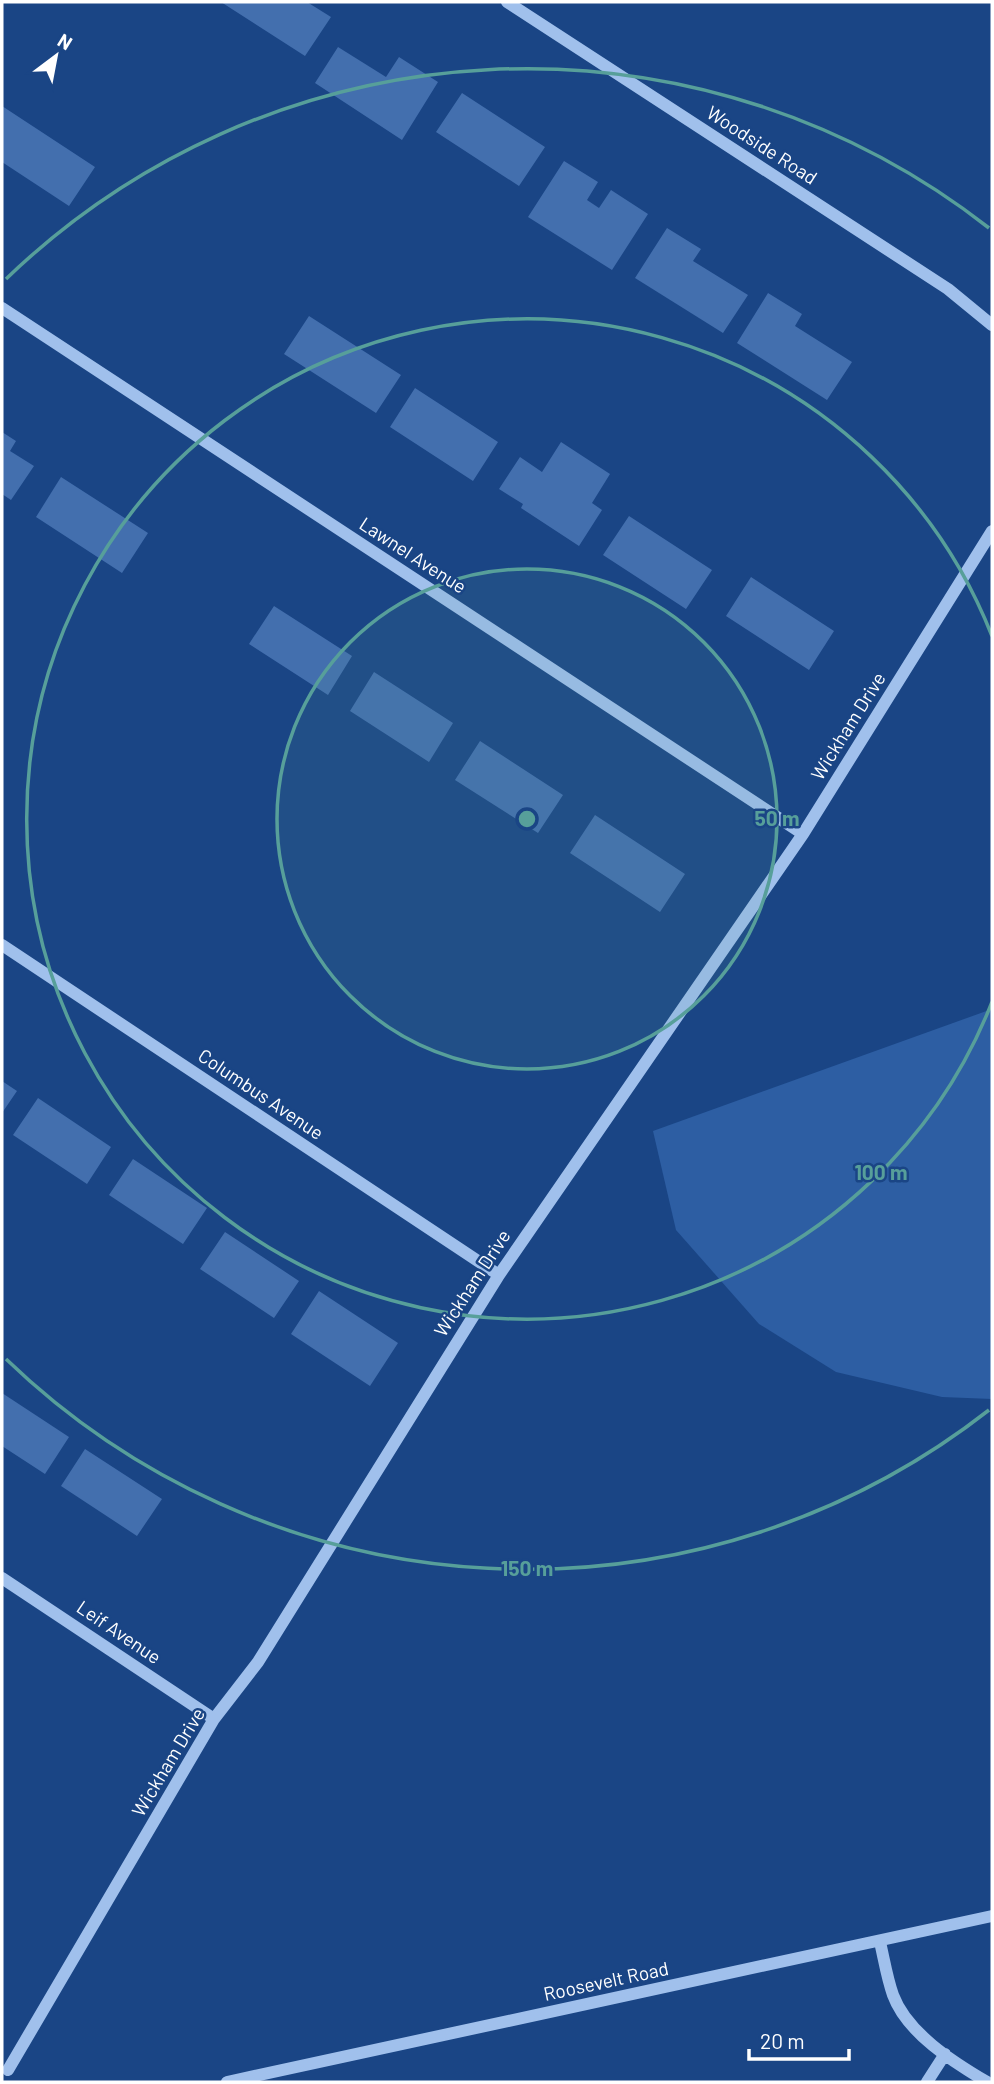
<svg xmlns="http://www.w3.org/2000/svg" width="994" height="2084" viewBox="0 0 994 2084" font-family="Barlow,sans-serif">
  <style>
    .green { fill: #2d5ea3 }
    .building { fill: #436fae }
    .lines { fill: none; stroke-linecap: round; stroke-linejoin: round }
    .minor { stroke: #a0c0ec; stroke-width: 12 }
    .ring { fill: none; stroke: #579f9a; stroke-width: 3.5 }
    .labels { text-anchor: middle; stroke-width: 5; stroke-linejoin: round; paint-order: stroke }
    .street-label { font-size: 19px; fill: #fff; stroke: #1a4585 }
    .centre { fill: #579f9a; stroke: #1a4585; stroke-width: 3.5 }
    .ring-label { font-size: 21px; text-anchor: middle; font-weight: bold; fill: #579f9a; stroke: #1a4585; stroke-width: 5; stroke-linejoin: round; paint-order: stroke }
  </style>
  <rect width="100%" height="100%" fill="#1a4585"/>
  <path class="green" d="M 992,1009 L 992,1399 L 942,1397 L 836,1372 L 759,1324 L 676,1230 L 653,1131 Z"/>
  <path class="building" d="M 221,2 L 307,2 L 331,17 L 305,56 Z
    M 338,47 L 386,77 L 399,57 L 438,82 L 402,140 L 315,83 Z
    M 462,93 L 545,147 L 519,186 L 436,132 Z
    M 2,106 L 95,167 L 69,206 L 2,162 Z
    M 564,161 L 598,182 L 587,200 L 599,208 L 611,190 L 648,214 L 612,270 L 528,217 Z
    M 667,228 L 701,249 L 693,261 L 748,295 L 723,333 L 635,278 Z
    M 768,293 L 802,314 L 795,326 L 852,362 L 827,400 L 737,343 Z
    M 309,316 L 401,375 L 376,413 L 284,354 Z
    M 415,388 L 498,442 L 473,481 L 390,427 Z
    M 2,432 L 16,441 L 10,451 L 34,466 L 11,500 L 2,494 Z
    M 561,442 L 610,474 L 592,503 L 602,510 L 579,546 L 521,508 L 523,504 L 499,489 L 520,457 L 542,472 Z
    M 61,477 L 148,533 L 122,573 L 36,517 Z
    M 629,516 L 712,570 L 686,609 L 603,555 Z
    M 751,577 L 834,631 L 809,670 L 726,616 Z
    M 274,606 L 352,656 L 328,695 L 249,644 Z
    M 374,672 L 453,723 L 429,762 L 350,711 Z
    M 480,741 L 563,795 L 538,833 L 455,780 Z
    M 595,815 L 685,874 L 660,912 L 570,853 Z
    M 2,1081 L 17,1091 L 2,1113 Z
    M 38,1098 L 111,1147 L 87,1184 L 13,1135 Z
    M 133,1159 L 207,1208 L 183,1244 L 109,1195 Z
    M 225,1232 L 299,1281 L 274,1318 L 200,1269 Z
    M 319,1291 L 398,1343 L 370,1386 L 291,1334 Z
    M 2,1393 L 69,1437 L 45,1474 L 2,1446 Z
    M 85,1449 L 162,1499 L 137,1536 L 61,1486 Z"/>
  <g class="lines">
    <path class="minor" d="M 507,2 L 948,289 L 992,325
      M 2,308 L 803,834
      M 2,945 L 499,1275
      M 2,1578 L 214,1719
      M 880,1942 C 884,1959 887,1978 893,1995 C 907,2033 953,2062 987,2082
      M 8,2070 L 214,1719 L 258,1662 L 499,1275 L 803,834 L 992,531
      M 227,2082 L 992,1916
      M 927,2082 L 945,2054"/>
  </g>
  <circle cx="527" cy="819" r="250" fill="#579f9a" fill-opacity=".12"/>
  <g class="ring">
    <circle cx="527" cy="819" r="250"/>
    <path d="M992 1002A500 500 0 1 1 992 636"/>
    <path d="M989 1410A750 750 0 0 1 6 1359M6 279A750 750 0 0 1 989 228"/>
  </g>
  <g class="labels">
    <g class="street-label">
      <text transform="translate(762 145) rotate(33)" y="7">Woodside Road</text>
      <text transform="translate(413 555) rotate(33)" y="7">Lawnel Avenue</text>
      <text transform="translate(848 726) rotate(-58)" y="7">Wickham Drive</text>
      <text transform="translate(261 1094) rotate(34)" y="7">Columbus Avenue</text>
      <text transform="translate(472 1283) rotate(-57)" y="7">Wickham Drive</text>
      <text transform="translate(119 1632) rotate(34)" y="7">Leif Avenue</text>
      <text transform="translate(168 1762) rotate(-59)" y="7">Wickham Drive</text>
      <text transform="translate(606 1981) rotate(-12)" y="7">Roosevelt Road</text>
    </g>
  </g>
  <circle cx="527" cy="819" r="10" class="centre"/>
  <g class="ring-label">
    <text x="777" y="826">50 m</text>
    <text x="881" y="1180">100 m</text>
    <text x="527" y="1576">150 m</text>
  </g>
  <rect width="994" height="2084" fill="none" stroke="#ffffff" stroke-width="7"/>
  <g transform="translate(56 56) rotate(32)" stroke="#1a4585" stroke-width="5" paint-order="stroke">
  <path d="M0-5L12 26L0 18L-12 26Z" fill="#ffffff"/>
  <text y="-10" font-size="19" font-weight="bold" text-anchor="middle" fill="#ffffff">N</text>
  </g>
  <path d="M749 2049v10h100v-10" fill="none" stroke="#ffffff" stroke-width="3.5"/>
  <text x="760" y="2049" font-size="21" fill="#ffffff" stroke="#1a4585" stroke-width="5" paint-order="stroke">20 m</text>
</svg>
